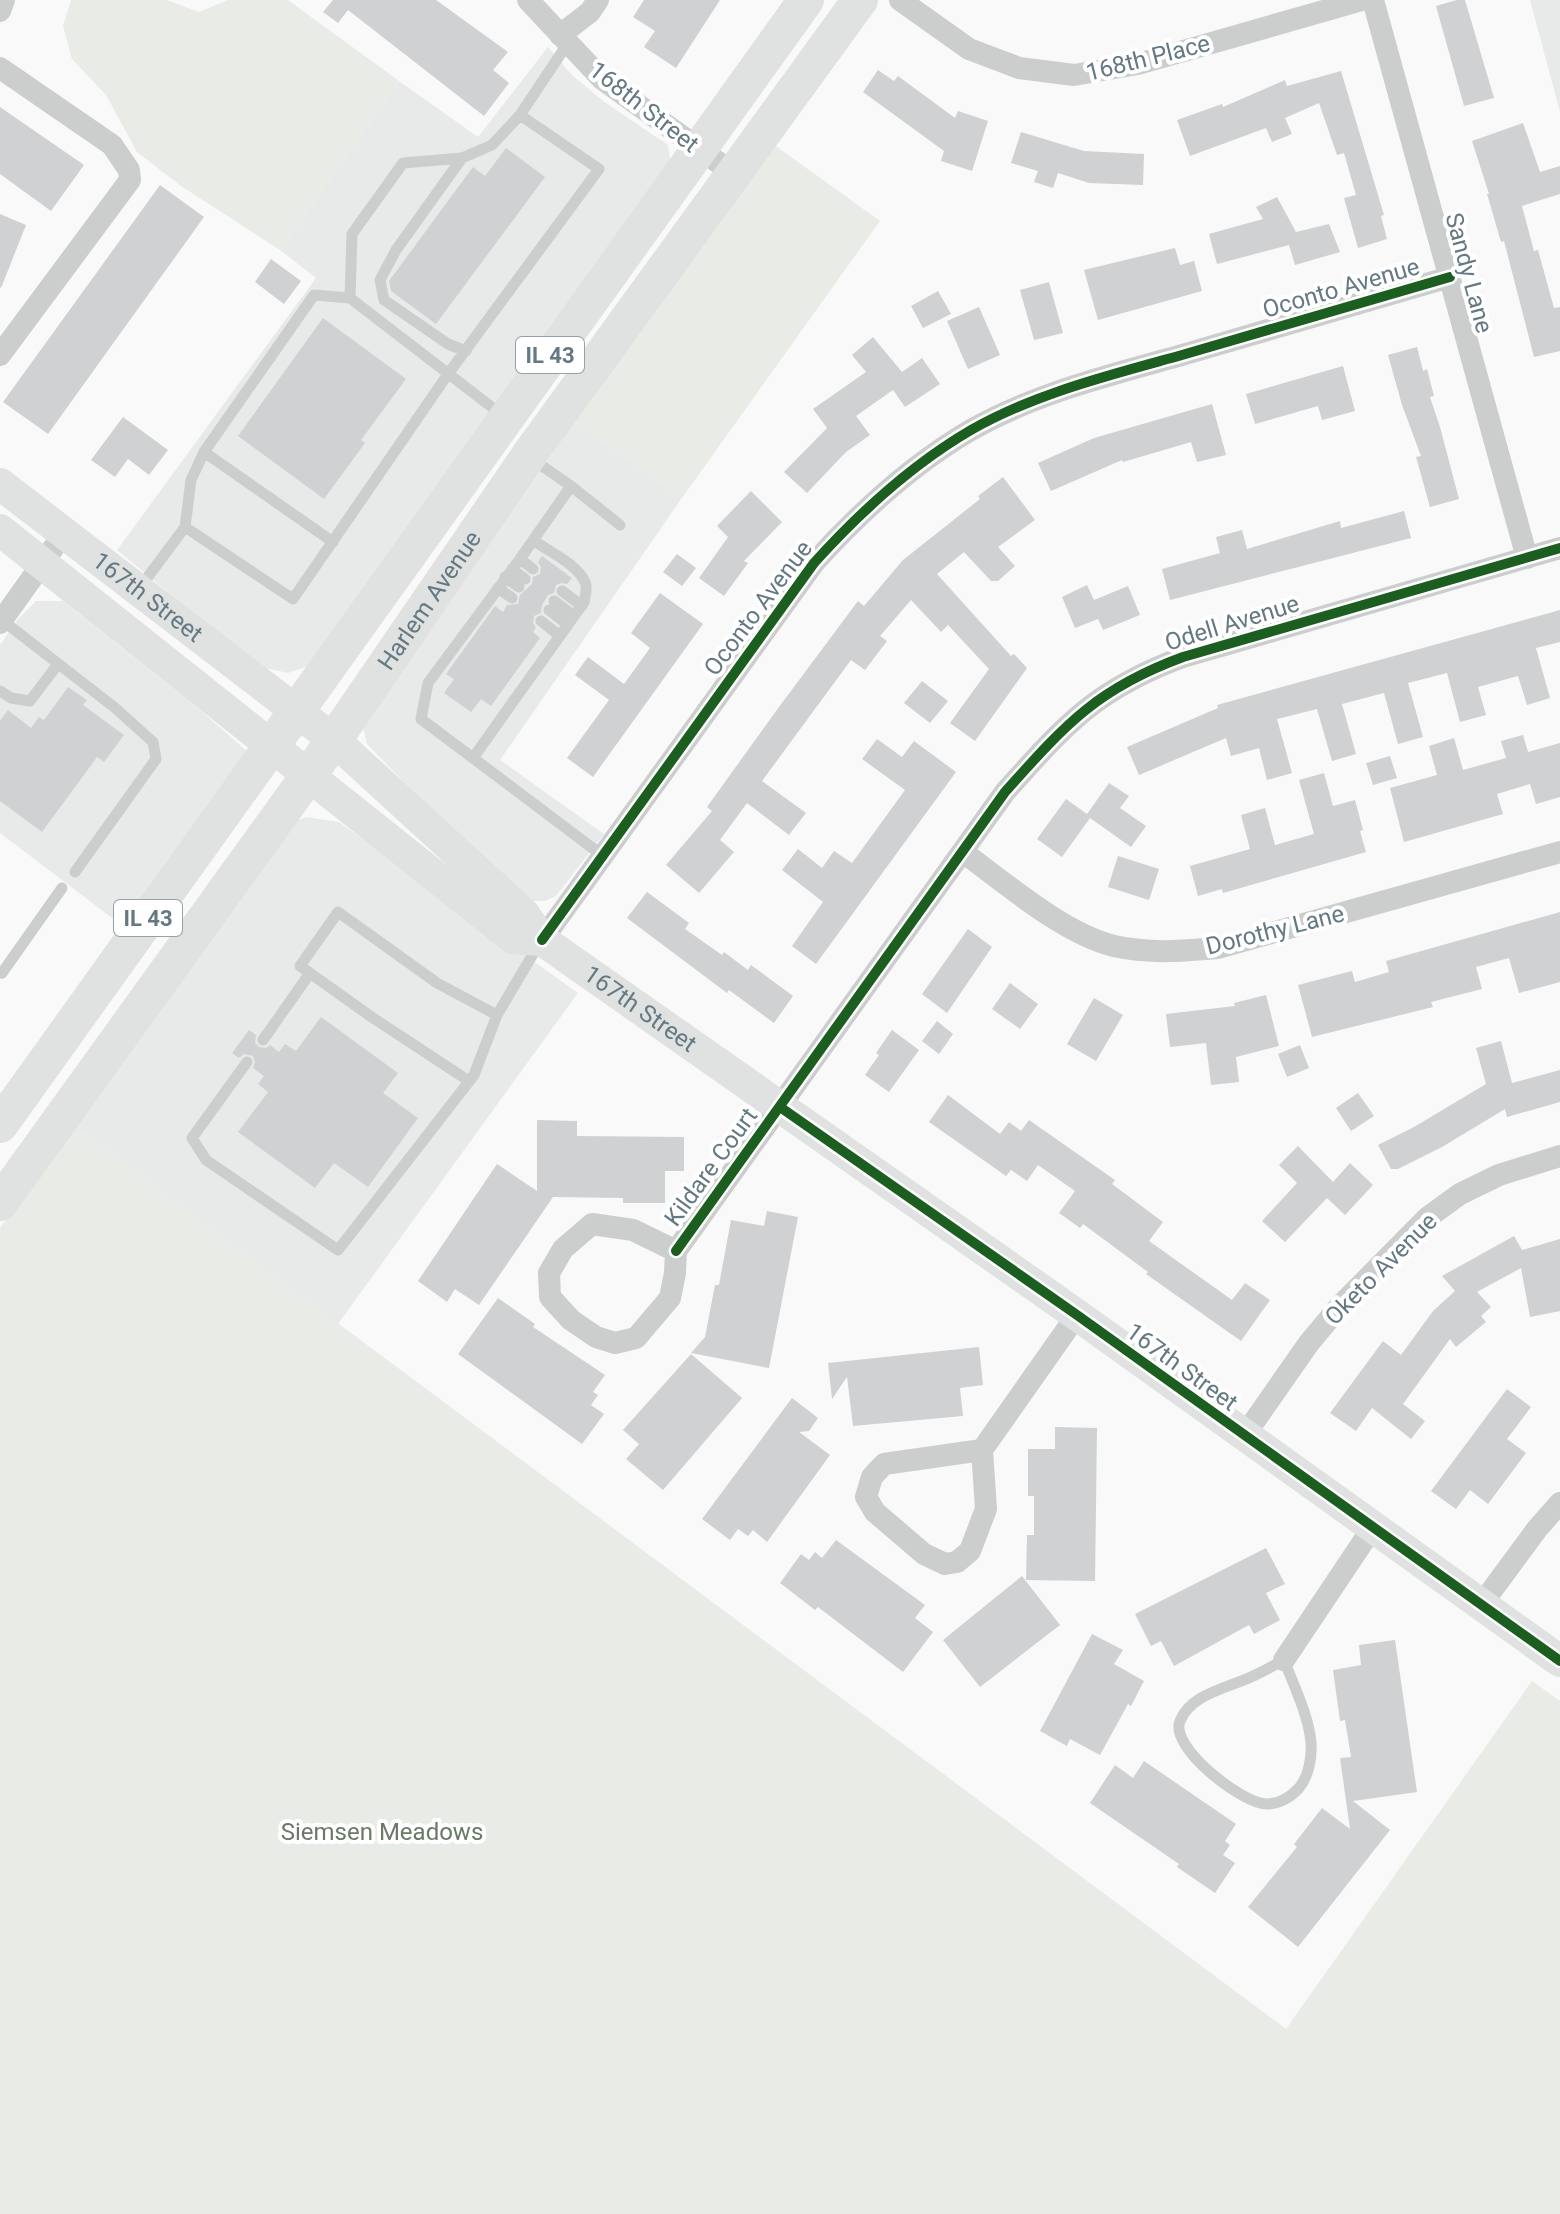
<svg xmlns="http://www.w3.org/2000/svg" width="1560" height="2214" viewBox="0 0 1560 2214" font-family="Roboto,sans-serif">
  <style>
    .built { fill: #e8eae9 }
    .green { fill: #e8ebe6 }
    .building { fill: #cfd1d2 }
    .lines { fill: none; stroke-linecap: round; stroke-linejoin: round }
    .lane { stroke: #cccece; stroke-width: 11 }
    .street { stroke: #cccece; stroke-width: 22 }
    .secondary { stroke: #e0e1e1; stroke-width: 32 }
    .primary { stroke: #e0e1e1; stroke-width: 36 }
    .cycleway-casing { stroke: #fff; stroke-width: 15 }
    .cycleway { stroke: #1b5e20; stroke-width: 10 }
    .labels { text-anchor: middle; stroke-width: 8; stroke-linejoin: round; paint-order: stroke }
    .shield { fill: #fff; stroke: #93a1a8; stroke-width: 2 }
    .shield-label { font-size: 22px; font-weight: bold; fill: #657983 }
    .street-label { font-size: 24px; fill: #657983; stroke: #fff }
    .park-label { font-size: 24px; fill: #6a7a64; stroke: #fff }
  </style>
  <rect width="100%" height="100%" fill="#f9f9f9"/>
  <path class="built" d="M 1530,0 L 1560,0 L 1560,112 Z
    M 548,47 L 572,75 L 603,101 L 668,145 L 671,165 L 317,663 L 288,673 L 256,666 L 117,550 L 316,278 L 280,250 L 399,81 L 478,137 Z
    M 575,421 L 682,498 L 500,760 L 604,834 L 556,896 L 545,901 L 530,901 L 505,887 L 367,744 L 363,728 Z
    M 36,601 L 63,601 L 198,708 L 249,753 L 124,927 L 0,833 L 0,645 L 18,619 Z
    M 306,817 L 339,822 L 578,993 L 338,1324 L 73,1126 L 291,823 Z"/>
  <path class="green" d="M 71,0 L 167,0 L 199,12 L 228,0 L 288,0 L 399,81 L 280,250 L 181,186 L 137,152 L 106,95 L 72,59 L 63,26 Z
    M 773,144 L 880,221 L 682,498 L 575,421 Z
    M 73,1126 L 1286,2029 L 1532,1681 L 1560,1701 L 1560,2214 L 0,2214 L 0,1228 Z"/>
  <path class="building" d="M 333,0 L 436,0 L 508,52 L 493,70 L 509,83 L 484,116 L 348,10 L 338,23 L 323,12 Z
    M 644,0 L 720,0 L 676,68 L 644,47 L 655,31 L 633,17 Z
    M 1457,0 L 1465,0 L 1494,98 L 1464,106 L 1436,6 Z
    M 878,70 L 894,81 L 898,76 L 955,118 L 958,111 L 988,121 L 972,171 L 941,161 L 944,151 L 863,92 Z
    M 1341,71 L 1384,215 L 1381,216 L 1387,239 L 1358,248 L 1344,198 L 1356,195 L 1344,153 L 1337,155 L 1319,103 L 1285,118 L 1292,134 L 1272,142 L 1266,128 L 1190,156 L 1177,120 L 1222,104 L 1223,107 L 1285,80 L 1287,86 Z
    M 0,107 L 84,165 L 51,211 L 0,174 Z
    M 1523,123 L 1540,172 L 1560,166 L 1560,194 L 1522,206 L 1534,251 L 1538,250 L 1554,308 L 1560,307 L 1560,351 L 1534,357 L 1504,241 L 1501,242 L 1487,194 L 1489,194 L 1472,141 Z
    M 1021,132 L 1084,151 L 1144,154 L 1143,185 L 1089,183 L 1058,173 L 1053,188 L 1034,182 L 1038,171 L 1011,163 Z
    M 506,148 L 545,177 L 436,324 L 391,291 L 389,281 L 473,167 L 485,176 Z
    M 160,185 L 204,217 L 48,434 L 3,402 Z
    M 1277,197 L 1296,232 L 1329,224 L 1340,252 L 1295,265 L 1289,245 L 1217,264 L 1209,234 L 1263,219 L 1256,207 Z
    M 0,214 L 26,225 L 1,288 L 0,287 Z
    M 1175,248 L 1180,265 L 1194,261 L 1202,291 L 1098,320 L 1084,270 Z
    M 271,259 L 301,281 L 284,304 L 255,282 Z
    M 1049,282 L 1063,333 L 1034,340 L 1020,290 Z
    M 938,291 L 951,314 L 923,328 L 911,306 Z
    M 979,307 L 1000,355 L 968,369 L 947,321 Z
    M 323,318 L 406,379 L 361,440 L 365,443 L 324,499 L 238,436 Z
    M 873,337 L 902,372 L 922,358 L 940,384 L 905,407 L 893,390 L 856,416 L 870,435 L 846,452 L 807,493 L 784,472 L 827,428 L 813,409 L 866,372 L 852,355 Z
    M 1417,347 L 1423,371 L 1427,369 L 1434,396 L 1430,397 L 1440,427 L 1459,499 L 1430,507 L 1416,457 L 1421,456 L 1402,405 L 1388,355 Z
    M 1343,366 L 1355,411 L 1322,420 L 1318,406 L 1255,424 L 1246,394 Z
    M 1212,404 L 1226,455 L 1197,462 L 1191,442 L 1123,462 L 1122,460 L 1051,491 L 1038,463 L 1094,438 Z
    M 123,417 L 168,450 L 149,475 L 128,459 L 115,477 L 91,460 Z
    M 1003,477 L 1035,520 L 998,547 L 1015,566 L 998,581 L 991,581 L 964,552 L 937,574 L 1011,656 L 1014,654 L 1027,668 L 975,741 L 950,723 L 989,669 L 948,625 L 941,632 L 911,600 L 880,636 L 887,641 L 865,670 L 851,660 L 762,781 L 806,813 L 789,835 L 747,803 L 720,840 L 734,852 L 699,893 L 666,865 L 712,811 L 707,807 L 776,711 L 858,601 L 864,606 L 903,560 L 980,499 L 978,496 Z
    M 751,491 L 782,522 L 744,561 L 748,563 L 724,596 L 699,578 L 728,537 L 717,526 Z
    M 1404,511 L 1411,538 L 1170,600 L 1162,569 L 1220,553 L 1216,537 L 1242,530 L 1247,549 L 1340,521 L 1341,528 Z
    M 677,554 L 696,568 L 682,586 L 663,572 Z
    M 542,556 L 572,578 L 567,584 L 562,583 L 556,585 L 554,593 L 548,595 L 542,605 L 541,613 L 534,616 L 533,623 L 536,628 L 533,632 L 540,638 L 491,706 L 481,699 L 471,712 L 444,693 L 454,679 L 446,674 L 495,606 L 503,612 L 507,605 L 518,604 L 520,595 L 532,584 L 533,577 L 540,574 L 541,567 L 538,562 Z
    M 1087,585 L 1094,600 L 1128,586 L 1140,615 L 1103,630 L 1098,619 L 1075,628 L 1062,597 Z
    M 660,593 L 703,624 L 593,777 L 567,758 L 609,700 L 575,675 L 588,657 L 624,684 L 650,648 L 631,633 Z
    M 1560,610 L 1560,642 L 1536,648 L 1550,698 L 1527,705 L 1518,676 L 1478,687 L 1486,715 L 1460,722 L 1447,673 L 1408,683 L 1423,737 L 1398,744 L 1384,693 L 1342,704 L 1356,754 L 1332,761 L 1317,709 L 1277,719 L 1292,773 L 1267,780 L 1259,748 L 1231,756 L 1226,738 L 1139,775 L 1127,747 L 1218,708 L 1217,705 Z
    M 922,681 L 948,701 L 930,723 L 904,703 Z
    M 68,687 L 87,700 L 83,705 L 124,735 L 104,762 L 97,757 L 42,832 L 0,801 L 0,721 L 8,710 L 31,728 L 39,717 L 44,720 Z
    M 1523,735 L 1528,752 L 1560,743 L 1560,797 L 1536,804 L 1530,784 L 1497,794 L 1503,814 L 1404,842 L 1390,788 L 1437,775 L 1429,746 L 1454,738 L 1463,770 L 1506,758 L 1501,741 Z
    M 877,739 L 902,757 L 914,741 L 956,772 L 816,964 L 792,946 L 823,902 L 782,870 L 798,849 L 822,868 L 834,851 L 852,863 L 905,790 L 862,759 Z
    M 1390,756 L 1397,778 L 1373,785 L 1366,763 Z
    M 1324,773 L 1333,806 L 1355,800 L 1363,830 L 1360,831 L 1366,852 L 1223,893 L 1222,889 L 1198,896 L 1190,866 L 1250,849 L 1241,815 L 1265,808 L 1275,845 L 1314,834 L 1299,780 Z
    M 1109,783 L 1129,796 L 1120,808 L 1146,826 L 1131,847 L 1090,818 L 1062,857 L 1037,839 L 1066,799 L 1087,814 Z
    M 1118,856 L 1159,869 L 1149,900 L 1108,887 Z
    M 647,892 L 689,923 L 685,929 L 722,955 L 724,952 L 748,970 L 751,965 L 793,996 L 774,1023 L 729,990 L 727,993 L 627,918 Z
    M 1560,912 L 1560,982 L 1519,993 L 1509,958 L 1476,967 L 1482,989 L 1431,1002 L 1433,1007 L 1312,1037 L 1298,985 L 1352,971 L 1355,982 L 1389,972 L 1386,961 Z
    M 968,929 L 992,947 L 947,1013 L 922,994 Z
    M 1010,983 L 1038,1004 L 1020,1029 L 992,1009 Z
    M 1266,995 L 1279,1046 L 1236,1057 L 1239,1082 L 1211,1085 L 1206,1043 L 1170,1047 L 1166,1014 L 1235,1006 L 1234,1003 Z
    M 1094,998 L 1123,1015 L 1096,1061 L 1067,1044 Z
    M 321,1017 L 398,1073 L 383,1093 L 418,1118 L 368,1187 L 334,1163 L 315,1188 L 238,1132 L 268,1092 L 258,1084 L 264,1076 L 253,1068 L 255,1062 L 253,1056 L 244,1054 L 239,1058 L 232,1053 L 249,1030 L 256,1035 L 255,1043 L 259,1047 L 266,1048 L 270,1045 L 279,1052 L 285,1044 L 296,1051 Z
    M 937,1021 L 953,1034 L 939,1054 L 922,1041 Z
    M 892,1030 L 919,1050 L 889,1092 L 865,1075 L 879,1055 L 876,1053 Z
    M 1501,1041 L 1512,1083 L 1560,1070 L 1560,1102 L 1507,1117 L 1505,1109 L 1442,1147 L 1398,1169 L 1391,1169 L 1378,1145 L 1414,1127 L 1486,1084 L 1476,1048 Z
    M 1300,1045 L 1309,1068 L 1287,1077 L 1278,1054 Z
    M 1358,1093 L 1374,1116 L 1351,1131 L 1336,1108 Z
    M 948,1095 L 1000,1134 L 1009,1122 L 1021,1131 L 1029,1120 L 1115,1180 L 1112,1184 L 1163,1222 L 1149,1241 L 1232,1300 L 1245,1283 L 1270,1300 L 1241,1341 L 1146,1274 L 1148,1272 L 1083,1224 L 1080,1228 L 1059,1213 L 1075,1191 L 1038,1165 L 1027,1181 L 1011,1170 L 1006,1176 L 929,1122 Z
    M 537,1120 L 577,1121 L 577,1136 L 684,1137 L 684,1171 L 665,1171 L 665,1203 L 623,1203 L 623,1198 L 553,1197 L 479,1305 L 455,1289 L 447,1302 L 418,1281 L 497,1164 L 537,1191 Z
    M 1298,1146 L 1333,1182 L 1350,1163 L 1373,1185 L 1345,1215 L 1327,1198 L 1285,1242 L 1262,1221 L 1297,1183 L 1279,1165 Z
    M 767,1211 L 798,1217 L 769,1368 L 691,1353 L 705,1337 L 715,1285 L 719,1285 L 731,1220 L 764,1226 Z
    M 1514,1236 L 1522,1250 L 1560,1239 L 1560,1311 L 1530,1317 L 1521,1268 L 1477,1292 L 1491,1307 L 1481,1316 L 1486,1322 L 1456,1347 L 1450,1339 L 1403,1404 L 1425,1421 L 1411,1439 L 1372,1408 L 1356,1431 L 1330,1413 L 1383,1341 L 1401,1355 L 1433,1311 L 1455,1291 L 1442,1276 Z
    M 498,1298 L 535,1324 L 533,1327 L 605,1375 L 593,1392 L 598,1395 L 591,1405 L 604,1414 L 582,1444 L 458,1354 Z
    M 979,1347 L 983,1385 L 960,1388 L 963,1416 L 853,1426 L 847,1377 L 832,1399 L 828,1363 Z
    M 691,1354 L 742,1398 L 663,1490 L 626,1459 L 639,1444 L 623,1430 Z
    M 1507,1389 L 1531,1407 L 1507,1439 L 1526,1453 L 1488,1504 L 1470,1490 L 1456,1509 L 1431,1491 Z
    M 792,1398 L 818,1418 L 809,1431 L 799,1432 L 830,1455 L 767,1542 L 753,1530 L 748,1536 L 738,1529 L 730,1540 L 702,1519 Z
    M 1055,1427 L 1097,1428 L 1095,1581 L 1026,1580 L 1027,1535 L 1034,1535 L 1034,1496 L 1028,1496 L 1028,1449 L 1055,1449 Z
    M 836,1540 L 925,1605 L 915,1618 L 933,1632 L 903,1672 L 818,1607 L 815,1610 L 780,1583 L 801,1554 L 809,1560 L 815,1552 L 822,1558 Z
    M 1266,1548 L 1285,1584 L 1266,1593 L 1280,1620 L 1254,1634 L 1249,1625 L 1174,1666 L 1161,1641 L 1151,1646 L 1135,1614 Z
    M 1022,1576 L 1060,1625 L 980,1687 L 943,1640 Z
    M 1092,1634 L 1123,1650 L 1114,1664 L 1144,1681 L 1131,1706 L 1128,1704 L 1100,1755 L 1070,1739 L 1067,1746 L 1040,1731 Z
    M 1395,1640 L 1417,1792 L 1353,1801 L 1390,1830 L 1298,1947 L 1248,1907 L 1297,1847 L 1294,1844 L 1322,1808 L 1350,1829 L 1340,1758 L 1351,1757 L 1345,1720 L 1340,1721 L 1333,1670 L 1361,1665 L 1359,1645 Z
    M 1144,1761 L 1236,1824 L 1225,1841 L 1230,1845 L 1223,1855 L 1235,1863 L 1215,1893 L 1177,1867 L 1179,1864 L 1090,1803 L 1115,1765 L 1133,1778 Z"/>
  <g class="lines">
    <path class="lane" d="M 462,158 L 396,250 L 380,280 L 384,300 L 448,344 L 466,351
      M 350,298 L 352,234 L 403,163 L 462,158 L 492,145 L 520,115
      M 204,452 L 333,542
      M 571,486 L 620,525
      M 185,527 L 191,480 L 204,452 L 314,295 L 350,298 L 502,415
      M 533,540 C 548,551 577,564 585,582 C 588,589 585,596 584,602 L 473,758 L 603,856
      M 520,559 L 571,486 L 532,459
      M 512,569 L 525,579
      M 505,577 L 519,587
      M 141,586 L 185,527 L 293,599 L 448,374 L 599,169 L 520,115 L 568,43
      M 498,588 L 512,598
      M 562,591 L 582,606
      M 554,601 L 574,616
      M 549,610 L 568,625
      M 2,620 L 114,707 L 153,742 L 156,759 L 75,872
      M 541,621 L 560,636
      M 0,691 L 11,698 L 30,701 L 58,664
      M 473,758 L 421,719 L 428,683 L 520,559 L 533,569
      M 0,972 L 2,973 L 62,888
      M 263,1040 L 310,973
      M 247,1062 L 192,1138 L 206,1160 L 338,1250 L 474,1075 L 497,1015 L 539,944
      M 469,1081 L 373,1018 L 300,966 L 338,912 L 437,983 L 497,1015
      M 1284,1660 C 1294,1686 1308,1714 1311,1742 C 1312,1757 1309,1776 1299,1788 C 1291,1797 1279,1804 1267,1804 C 1242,1804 1169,1747 1180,1721 C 1191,1694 1227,1688 1251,1677 C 1262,1672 1273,1666 1284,1660 Z"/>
    <path class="street" d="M 528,0 L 602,79 L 733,173
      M 900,0 L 969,49 L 1019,68 L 1074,75 L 1138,64 L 1362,0
      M 1373,0 L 1527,558
      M 0,11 L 4,0
      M 560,35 L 590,12 L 598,0
      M 0,68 L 112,145 L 129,170 L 130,180 L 0,355
      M 0,623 L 64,533
      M 963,852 C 1005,883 1064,934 1114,946 C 1149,954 1184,951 1218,948 L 1560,852
      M 542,940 L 814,563 C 860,512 911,465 971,430 C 1036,393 1110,375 1182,355 C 1271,329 1360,303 1450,277
      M 592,1224 L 633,1230 L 676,1251 L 675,1273 L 670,1298 L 636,1338 L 615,1343 L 596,1337 L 571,1320 L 550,1297 L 549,1273 L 563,1249 Z
      M 676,1251 L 1005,792 C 1065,725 1096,689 1183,657 L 1560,548
      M 1244,1436 L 1309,1343 L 1339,1307 L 1427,1218 L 1460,1194 L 1499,1175 L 1560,1156
      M 982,1450 L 884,1464 L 872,1477 L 866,1497 L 875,1512 L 924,1554 L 945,1564 L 957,1562 L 970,1551 L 986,1509 L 982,1450 L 1077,1315
      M 1481,1605 L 1537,1529 L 1560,1503
      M 1284,1660 L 1373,1527"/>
    <g class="secondary">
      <path id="s1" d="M 0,484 L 334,740 L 524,914 L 542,940 L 1077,1315 L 1560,1661"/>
      <path d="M 0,530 L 513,938 L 542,940"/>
    </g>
    <g class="primary">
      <path d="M 0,1125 L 806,0"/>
      <path id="s2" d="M 0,1203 L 334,740 L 532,451 L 860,0"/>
    </g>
    <g class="cycleway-casing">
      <path id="cycleway" d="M 542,940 L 814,563 C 860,512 911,465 971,430 C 1036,393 1110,375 1182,355 C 1271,329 1360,303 1450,277
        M 780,1107 L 1077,1315 L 1560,1661
        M 676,1251 L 1005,792 C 1065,725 1096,689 1183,657 L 1560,548"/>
    </g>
    <use href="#cycleway" class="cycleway"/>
  </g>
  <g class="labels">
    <g class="shield">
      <rect x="516" y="337" width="68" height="36" rx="6"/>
      <rect x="114" y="900" width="68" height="36" rx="6"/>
    </g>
    <g class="shield-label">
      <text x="550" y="363">IL 43</text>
      <text x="148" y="926">IL 43</text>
    </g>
    <g class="street-label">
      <text transform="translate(1148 58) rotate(-14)" y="8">168th Place</text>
      <text transform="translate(644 107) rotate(38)" y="8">168th Street</text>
      <text transform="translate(1469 273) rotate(75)" y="8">Sandy Lane</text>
      <text transform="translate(1341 288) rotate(-16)" y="8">Oconto Avenue</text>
      <text dy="8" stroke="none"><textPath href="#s1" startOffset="186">167th Street</textPath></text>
      <text dy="8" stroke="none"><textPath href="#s2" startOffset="740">Harlem Avenue</textPath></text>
      <text transform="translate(758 608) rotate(-53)" y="8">Oconto Avenue</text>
      <text transform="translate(1232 623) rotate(-17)" y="8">Odell Avenue</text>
      <text transform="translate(1275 930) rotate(-14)" y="8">Dorothy Lane</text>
      <text dy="8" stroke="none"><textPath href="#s1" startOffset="830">167th Street</textPath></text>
      <text transform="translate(711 1167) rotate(-54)" y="8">Kildare Court</text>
      <text transform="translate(1381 1269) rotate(-45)" y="8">Oketo Avenue</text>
      <text transform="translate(1182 1367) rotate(36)" y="8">167th Street</text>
    </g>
    <g class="park-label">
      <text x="382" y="1840">Siemsen Meadows</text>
    </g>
  </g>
</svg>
